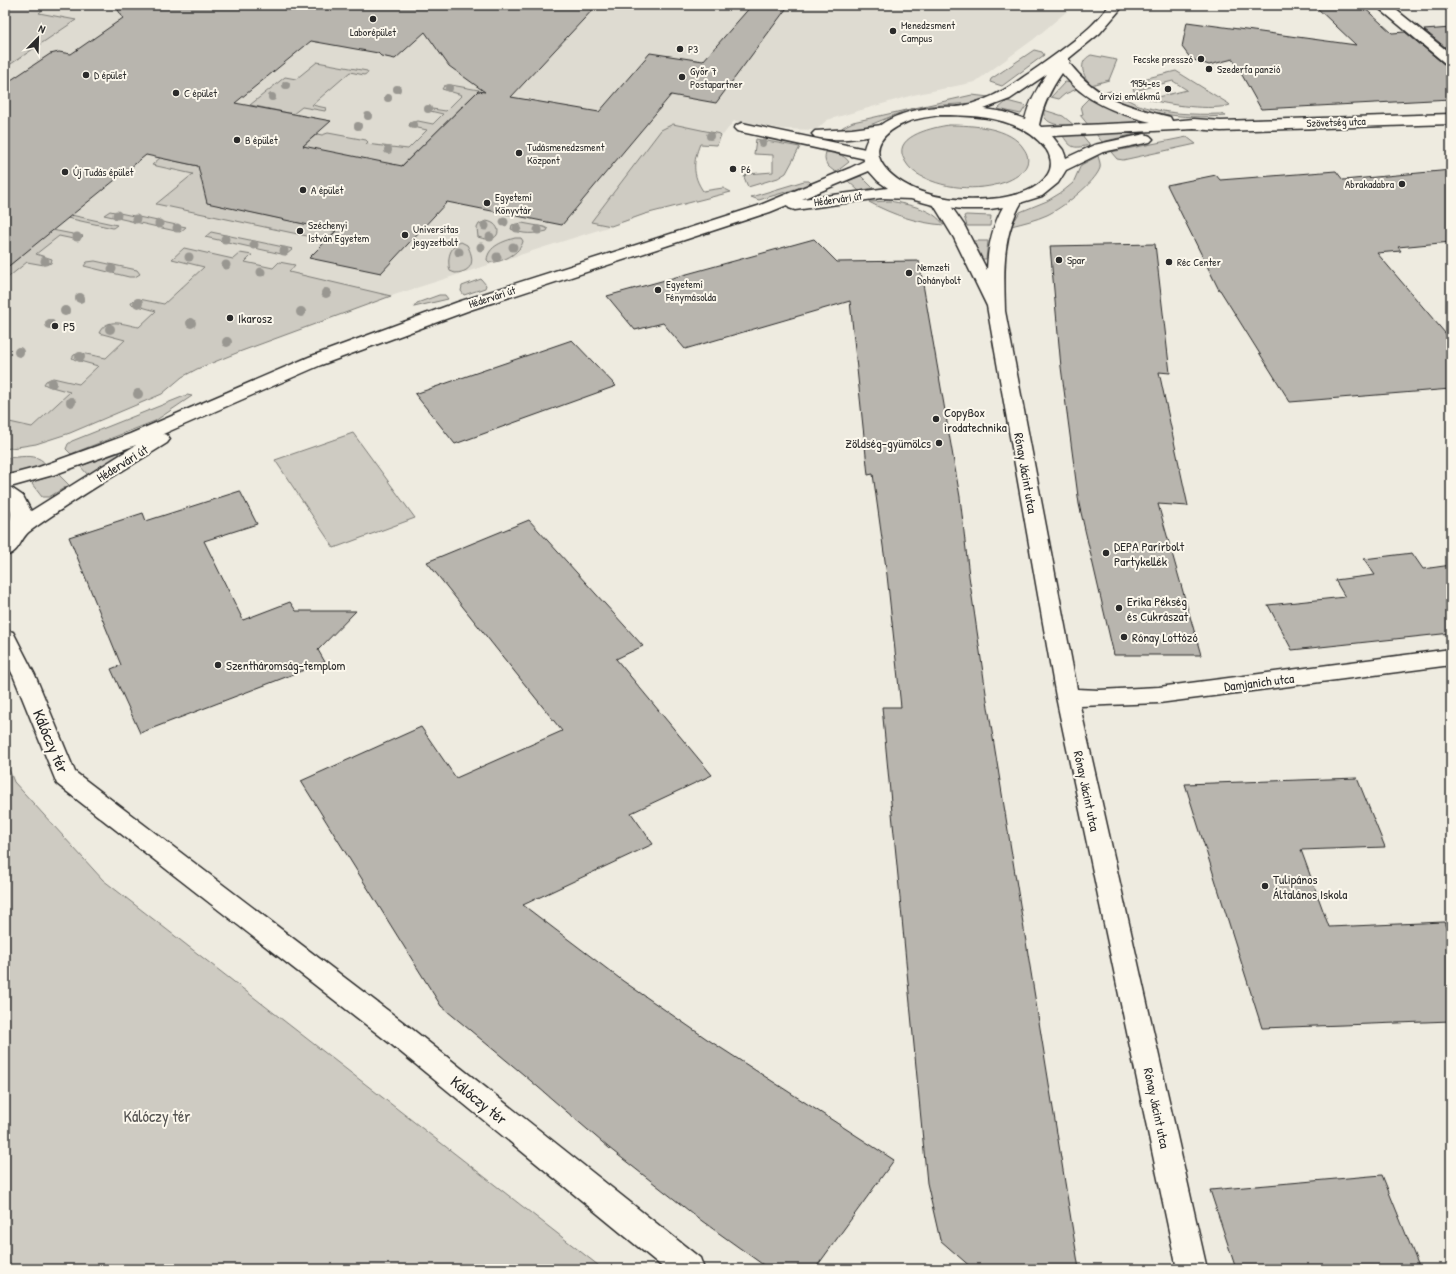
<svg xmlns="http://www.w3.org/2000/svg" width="1456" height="1274" viewBox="0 0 1456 1274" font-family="'Patrick Hand',sans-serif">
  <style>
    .built { fill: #dedbd1 }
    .green { fill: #cecbc2; stroke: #7c7b76 }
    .building { fill: #b8b5ae; stroke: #2b2b2b; fill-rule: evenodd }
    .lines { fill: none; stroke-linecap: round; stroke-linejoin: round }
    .service-casing { stroke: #2b2b2b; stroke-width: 3 }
    .minor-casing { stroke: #2b2b2b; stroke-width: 3 }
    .tertiary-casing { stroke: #2b2b2b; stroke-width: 3 }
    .service { fill: #fbf7ec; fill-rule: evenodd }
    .minor { fill: #fbf7ec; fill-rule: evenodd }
    .tertiary { fill: #fbf7ec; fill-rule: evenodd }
    .tree { fill: #999791 }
    .poi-dot { fill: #2b2b2b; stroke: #fbf7ec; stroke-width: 1.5 }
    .labels { text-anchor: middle; stroke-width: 4; stroke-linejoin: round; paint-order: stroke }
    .far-poi-label { font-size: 11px; fill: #2b2b2b; stroke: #fbf7ec; text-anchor: start }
    .far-street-label { font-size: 11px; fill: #2b2b2b; stroke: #fbf7ec }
    .poi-label { font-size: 13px; fill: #2b2b2b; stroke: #fbf7ec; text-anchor: start }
    .street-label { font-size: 13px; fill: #2b2b2b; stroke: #fbf7ec }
    .near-street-label { font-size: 16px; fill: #2b2b2b; stroke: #fbf7ec }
    .near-park-label { font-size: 16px; fill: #545351; stroke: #fbf7ec }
  </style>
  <rect width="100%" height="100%" fill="#eeebe0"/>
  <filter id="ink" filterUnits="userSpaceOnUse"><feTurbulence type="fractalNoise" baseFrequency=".025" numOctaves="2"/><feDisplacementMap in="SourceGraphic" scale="8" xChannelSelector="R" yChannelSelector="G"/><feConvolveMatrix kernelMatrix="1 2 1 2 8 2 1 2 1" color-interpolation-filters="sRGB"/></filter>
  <g filter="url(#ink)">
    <path class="built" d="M 5,5 L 1066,5 L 1072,7 L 1034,39 L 975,82 L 913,95 L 827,120 L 816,130 L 782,129 L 734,121 L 723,135 L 685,129 L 611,226 L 391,296 L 239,352 L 197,369 L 182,377 L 162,394 L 70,433 L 36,444 L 5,449 Z"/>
    <path class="green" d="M 18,5 L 47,6 L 39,13 L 76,20 L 5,68 L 5,8 Z
      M 1034,50 L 1042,52 L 1044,55 L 1002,86 L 990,82 L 991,79 Z
      M 1091,55 L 1117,60 L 1109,80 L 1091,85 C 1083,76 1077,62 1091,55 Z
      M 317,62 L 367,71 L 368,73 L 364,75 L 350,72 L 312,105 L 326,108 L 325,111 L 302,107 L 293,114 L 250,105 L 285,77 L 296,79 Z
      M 1176,71 L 1229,104 L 1230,105 C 1214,111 1165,105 1149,99 L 1187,90 L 1173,81 L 1134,91 L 1132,86 L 1135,81 Z
      M 1065,82 L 1072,83 L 1077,89 L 1065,94 L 1059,99 L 1051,97 Z
      M 451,85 L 479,90 L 382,185 L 303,146 L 317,134 L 322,135 L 328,133 L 366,140 L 368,142 L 366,144 L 408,149 L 427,130 L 409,126 L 410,123 L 418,121 L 433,124 L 443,114 L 426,110 L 425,108 L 446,111 L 462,95 L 442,89 L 444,86 Z
      M 1111,91 C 1120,94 1127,100 1136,104 C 1164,114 1192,115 1221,114 L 1226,116 C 1180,119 1144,115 1103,93 Z
      M 972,95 L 989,97 L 973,103 L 929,106 L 907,110 L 860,129 L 838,131 L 843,127 L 853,122 Z
      M 1089,98 L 1108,108 L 1145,121 L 1089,126 L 1080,115 L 1083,114 L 1081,106 Z
      M 1007,101 L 1026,106 L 1021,114 L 998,109 Z
      M 1044,110 L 1063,116 L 1075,126 C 1065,126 1041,126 1044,110 Z
      M 673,124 L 720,134 L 721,135 L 717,145 L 700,144 C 693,161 692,175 703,191 L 723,188 L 731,192 L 645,214 L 611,226 L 591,222 L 661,130 Z
      M 949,125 C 972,125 1011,127 1024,149 C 1027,153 1029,159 1027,164 C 1024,173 1013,179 1005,182 C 978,192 940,189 916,173 C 910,169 906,164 903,157 C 894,135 936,127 949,125 Z
      M 1133,132 L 1135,134 L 1102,142 L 1096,134 Z
      M 1082,135 L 1090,145 C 1075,148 1072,150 1063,136 Z
      M 1187,137 L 1196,144 L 1123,160 L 1117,159 L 1111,152 Z
      M 756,139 L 800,147 L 786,173 L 778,178 L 748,187 L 744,177 L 747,174 L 773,172 L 773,155 L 754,154 Z
      M 826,152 C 834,153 844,154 849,162 L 836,172 C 827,167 823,162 826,152 Z
      M 162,156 L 166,159 L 244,176 L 232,208 L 314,226 L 327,214 L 348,219 L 326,240 L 156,204 L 193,174 L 152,165 Z
      M 1098,156 C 1099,160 1101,164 1100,168 C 1095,183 1062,208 1047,215 C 1036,220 1023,223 1011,226 L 1020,212 L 1047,201 L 1062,192 L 1073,183 L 1081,165 Z
      M 861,176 L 873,188 L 859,191 L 848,181 Z
      M 804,181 L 809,181 L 812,184 L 759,200 L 751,197 Z
      M 890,201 C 909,205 932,208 944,225 C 917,223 893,215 869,202 Z
      M 110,211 L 186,227 L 180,232 L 104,215 Z
      M 71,215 L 117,225 L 113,228 L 67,218 Z
      M 966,215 L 991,216 L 990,226 L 967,226 L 964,216 Z
      M 486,221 C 504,223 502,246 478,237 L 477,228 L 479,224 Z
      M 522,223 L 544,227 L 548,229 L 547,231 C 535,234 522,235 511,229 L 512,225 Z
      M 52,230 L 83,236 L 78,240 L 59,236 L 36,254 L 52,259 L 51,263 L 44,265 L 27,262 L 5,280 L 5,269 Z
      M 211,232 L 293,249 L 286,255 L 205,237 Z
      M 515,238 L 521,238 L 523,241 C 521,253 500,264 489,262 L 487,260 C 488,246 504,241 515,238 Z
      M 973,241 L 988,241 L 986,259 L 981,259 Z
      M 461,242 L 467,245 C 475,259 474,272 455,273 L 450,271 C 447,259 449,247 461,242 Z
      M 184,248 L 233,259 L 240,253 L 252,255 L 245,262 L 273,268 L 279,262 L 295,265 L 289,272 L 391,296 L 239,352 L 197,369 L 182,377 L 162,394 L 70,433 L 36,444 L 5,449 L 5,421 L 32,427 L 70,392 L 48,386 L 44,384 L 46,381 L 53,378 L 79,384 L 98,366 L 76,360 L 72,358 L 74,355 L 81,353 L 106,358 L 125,340 L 99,333 C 107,316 125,325 139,327 L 156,311 L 131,304 L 132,301 L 139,299 L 164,304 L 204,267 L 172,259 Z
      M 95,261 L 137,270 L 140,274 L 135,277 L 129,277 L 84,266 L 87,262 Z
      M 481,279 L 486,285 L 485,288 L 464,295 L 461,291 L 462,286 Z
      M 439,295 L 445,295 L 448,299 L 414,307 L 417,303 Z
      M 187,395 L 192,396 L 155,421 L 71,454 L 66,449 L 68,444 L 72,441 Z
      M 353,433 L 415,518 L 334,548 L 275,460 Z
      M 118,453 L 122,457 L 88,475 L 80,466 Z
      M 17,457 C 28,456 40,455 46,465 L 26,471 L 5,474 L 5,458 Z
      M 58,474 L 69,485 L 49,497 L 42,497 L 32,484 L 35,481 Z
      M 5,759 L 14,782 L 103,880 L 603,1269 L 5,1269 Z"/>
    <path class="building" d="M 115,5 L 597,5 L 511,97 L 599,112 L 650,53 L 703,61 L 752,5 L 789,5 L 716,103 L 671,95 L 562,225 L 447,202 L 381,273 L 309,258 L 336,231 L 207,203 L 198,166 L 146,155 L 5,269 L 5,84 L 50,54 L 59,52 L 71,54 L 123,18 ZM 425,32 L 449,66 L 485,92 L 478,91 L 402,166 L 303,146 L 331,121 L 235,103 L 311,41 L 378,53 L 381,56 L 395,59 Z
      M 1314,5 L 1361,5 L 1392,33 L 1405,32 L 1445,65 L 1451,66 L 1451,99 L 1261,109 L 1233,59 L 1209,65 L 1191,59 L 1182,47 L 1187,22 L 1356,45 Z
      M 1451,28 L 1451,52 L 1424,30 Z
      M 1451,170 L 1451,242 L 1398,247 L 1401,251 L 1377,253 L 1451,340 L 1451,389 L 1290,402 L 1220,290 L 1219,290 L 1167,185 L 1216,175 L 1220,180 L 1336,171 L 1343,180 Z
      M 814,239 L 837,262 L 919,261 L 960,497 L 969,576 L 988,707 L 1079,1269 L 973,1269 L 940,1240 L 927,1183 L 882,707 L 901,707 L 887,575 L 873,474 L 868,475 L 850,301 L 685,349 L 663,323 L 635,330 L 607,296 Z
      M 1155,244 L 1170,373 L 1159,372 L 1188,506 L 1158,504 L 1201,655 L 1114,655 L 1079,504 L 1061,367 L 1050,246 Z
      M 572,340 L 616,386 L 455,444 L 415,394 Z
      M 240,491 L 257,524 L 204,541 L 243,620 L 290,602 L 296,611 L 356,611 L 318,650 L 325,662 L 140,733 L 111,669 L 121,665 L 69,537 L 143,513 L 146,521 Z
      M 529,520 L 643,646 L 616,659 L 712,775 L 631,813 L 653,844 L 523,905 L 623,981 L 707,1039 L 894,1160 L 815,1269 L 769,1269 L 702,1221 L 609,1148 L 524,1075 L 441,1006 L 301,781 L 421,727 L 456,778 L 562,731 L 427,562 Z
      M 1412,553 L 1423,569 L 1451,565 L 1451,633 L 1292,650 L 1268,605 L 1345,597 L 1335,580 L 1375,575 L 1364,559 Z
      M 1357,778 L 1385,847 L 1301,850 L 1329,927 L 1444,922 L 1451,940 L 1451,1021 L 1262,1028 L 1185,784 Z
      M 1382,1175 L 1420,1269 L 1236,1269 L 1210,1190 Z"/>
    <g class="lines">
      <g class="service-casing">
        <path id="service" d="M 742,123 L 870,150 L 876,152 L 878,155 L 876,158 L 870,160 L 737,131 L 734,128 L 737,125 Z
          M 882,125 L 887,127 L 890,130 L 887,133 C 867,138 835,142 815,137 L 812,134 L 815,131 L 852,129 Z"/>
      </g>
      <g class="minor-casing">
        <path id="minor" d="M 1375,5 L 1390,5 L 1451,54 L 1451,65 L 1446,64 Z
          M 1015,195 L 1021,197 L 1023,200 C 1001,236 1004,271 1005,311 L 1077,689 L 1099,690 L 1159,687 L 1451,649 L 1451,665 L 1159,703 L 1080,706 L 1207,1269 L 1177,1269 L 1056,697 L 987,306 L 954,238 L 932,202 L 934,199 L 940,197 L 946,199 L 964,225 L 987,270 C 988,243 994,219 1009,197 Z
          M 5,630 L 13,632 L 35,675 L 75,772 L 412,1029 L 700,1258 L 704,1269 L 665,1269 L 392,1045 L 57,784 L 13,675 L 5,660 Z"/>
      </g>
      <g class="tertiary-casing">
        <path id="tertiary" d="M 1110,5 L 1124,5 L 1100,33 L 1068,59 L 1070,61 L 1069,63 C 1098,100 1127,106 1170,117 L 1172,121 L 1194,119 L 1221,121 L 1451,114 L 1451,124 L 1221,131 L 1194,129 L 1052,136 L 1063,150 L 1066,158 L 1094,145 L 1145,134 L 1150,136 L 1153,139 L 1150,142 L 1103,152 L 1066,170 L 1058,183 L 1042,196 L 1010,206 L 990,209 L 962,209 L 933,205 L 911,199 L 881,198 L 795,210 L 789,208 L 787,205 L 770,212 L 470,310 L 321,365 L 163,434 L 167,435 L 170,439 L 167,443 C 121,472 74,499 30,531 C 19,539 21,552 5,556 L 5,535 L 9,527 L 11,514 L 10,508 L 5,502 L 5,476 L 39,467 L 130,434 L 309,357 L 458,302 L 758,206 L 850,168 L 864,161 C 859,122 909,109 939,107 C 946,106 956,108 963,106 C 975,103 990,98 1000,92 C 1011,87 1021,78 1031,72 C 1051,58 1071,44 1089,28 C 1097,21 1103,13 1110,5 ZM 1062,73 C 1084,101 1117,114 1151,122 L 1041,127 L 1039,125 C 1043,105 1050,90 1062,73 ZM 1047,74 C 1037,88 1029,102 1025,119 L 1004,112 L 984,109 L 1010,99 ZM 940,115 C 977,115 1021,117 1046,149 C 1051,156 1053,166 1048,174 C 1039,190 1017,195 1000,198 C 975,201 949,201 925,193 C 886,180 852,145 907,122 C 918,118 929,117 940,115 ZM 869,171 L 878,181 L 888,188 L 802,199 ZM 136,445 L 31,511 L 23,496 L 10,487 L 53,475 Z"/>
      </g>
      <use href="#service" class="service"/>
      <use href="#minor" class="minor"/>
      <use href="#tertiary" class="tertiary"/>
    </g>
    <g class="tree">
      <circle cx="286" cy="85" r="4"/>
      <circle cx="449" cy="88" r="4"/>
      <circle cx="397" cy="89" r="4"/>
      <circle cx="272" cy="97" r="4"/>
      <circle cx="388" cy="98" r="4"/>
      <circle cx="428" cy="109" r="4"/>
      <circle cx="368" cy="116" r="4"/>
      <circle cx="414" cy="125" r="4"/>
      <circle cx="358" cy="126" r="4"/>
      <circle cx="710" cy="136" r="4"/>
      <circle cx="762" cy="143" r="4"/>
      <circle cx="388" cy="150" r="4"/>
      <circle cx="117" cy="215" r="4.5"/>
      <circle cx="136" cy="219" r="4.5"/>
      <circle cx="504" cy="222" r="4.5"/>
      <circle cx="159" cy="224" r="4.5"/>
      <circle cx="485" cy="226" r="4.5"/>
      <circle cx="177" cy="228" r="4.5"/>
      <circle cx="517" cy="228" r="4.5"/>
      <circle cx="538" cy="230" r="4.5"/>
      <circle cx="77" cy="237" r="4.5"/>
      <circle cx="490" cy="237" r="4.5"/>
      <circle cx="225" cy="239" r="4.5"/>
      <circle cx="254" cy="245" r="4.5"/>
      <circle cx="481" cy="247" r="4.5"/>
      <circle cx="513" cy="247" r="4.5"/>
      <circle cx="284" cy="251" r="4.5"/>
      <circle cx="459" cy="252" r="4.5"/>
      <circle cx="189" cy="257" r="4.5"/>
      <circle cx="497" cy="257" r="4.5"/>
      <circle cx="45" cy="261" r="4.5"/>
      <circle cx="226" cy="265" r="4.5"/>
      <circle cx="112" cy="269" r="4.5"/>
      <circle cx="261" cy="272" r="4.5"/>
      <circle cx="326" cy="293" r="5"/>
      <circle cx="80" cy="298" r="5"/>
      <circle cx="138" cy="303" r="5"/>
      <circle cx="65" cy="311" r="5"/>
      <circle cx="301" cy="312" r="5"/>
      <circle cx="191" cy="323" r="5"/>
      <circle cx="50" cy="324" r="5"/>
      <circle cx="110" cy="329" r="5"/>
      <circle cx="227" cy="342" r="5"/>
      <circle cx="19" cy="352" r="5"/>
      <circle cx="80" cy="357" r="5"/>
      <circle cx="52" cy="383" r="5"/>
      <circle cx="138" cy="394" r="5"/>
      <circle cx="71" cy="402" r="5"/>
    </g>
  </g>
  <g class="poi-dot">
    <circle cx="373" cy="19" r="4"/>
    <circle cx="893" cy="31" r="4"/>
    <circle cx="680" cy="49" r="4"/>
    <circle cx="1201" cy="59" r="4"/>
    <circle cx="1209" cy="69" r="4"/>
    <circle cx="86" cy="75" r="4"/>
    <circle cx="682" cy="77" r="4"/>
    <circle cx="1168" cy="89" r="4"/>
    <circle cx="176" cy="93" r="4"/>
    <circle cx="237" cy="140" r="4"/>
    <circle cx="519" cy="153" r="4"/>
    <circle cx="733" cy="169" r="4"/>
    <circle cx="65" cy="172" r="4"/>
    <circle cx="1402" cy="184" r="4"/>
    <circle cx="303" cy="190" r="4"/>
    <circle cx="487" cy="203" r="4"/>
    <circle cx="300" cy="231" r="4"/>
    <circle cx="405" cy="235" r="4"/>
    <circle cx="1059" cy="260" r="4"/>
    <circle cx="1169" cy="262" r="4"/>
    <circle cx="909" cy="273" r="4"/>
    <circle cx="658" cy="290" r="4"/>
    <circle cx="230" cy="318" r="4"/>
    <circle cx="55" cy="326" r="4"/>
    <circle cx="936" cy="419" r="4"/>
    <circle cx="939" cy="443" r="4"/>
    <circle cx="1106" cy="553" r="4"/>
    <circle cx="1119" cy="608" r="4"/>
    <circle cx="1124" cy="637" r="4"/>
    <circle cx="218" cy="665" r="4"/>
    <circle cx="1265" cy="886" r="4"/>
  </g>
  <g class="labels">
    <g class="far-poi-label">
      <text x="901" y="29">Menedzsment<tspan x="901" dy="13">Campus</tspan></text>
      <text x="373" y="36" text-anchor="middle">Laborépület</text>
      <text x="688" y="53">P3</text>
      <text x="1193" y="63" text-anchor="end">Fecske presszó</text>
      <text x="1217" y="73">Szederfa panzió</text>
      <text x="690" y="75">Győr 7<tspan x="690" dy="13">Postapartner</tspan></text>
      <text x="94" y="79">D épület</text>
      <text x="1160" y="87" text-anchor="end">1954-es<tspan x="1160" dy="13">árvízi emlékmű</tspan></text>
      <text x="184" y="97">C épület</text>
      <text x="245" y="144">B épület</text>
      <text x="527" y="151">Tudásmenedzsment<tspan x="527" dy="13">Központ</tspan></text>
      <text x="741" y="173">P6</text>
      <text x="73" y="176">Új Tudás épület</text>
      <text x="1394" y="188" text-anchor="end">Abrakadabra</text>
      <text x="311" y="194">A épület</text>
      <text x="495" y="201">Egyetemi<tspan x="495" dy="13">Könyvtár</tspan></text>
      <text x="308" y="229">Széchenyi<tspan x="308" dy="13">István Egyetem</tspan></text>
      <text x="413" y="233">Universitas<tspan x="413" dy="13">jegyzetbolt</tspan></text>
      <text x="1067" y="264">Spar</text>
      <text x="1177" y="266">Réc Center</text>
      <text x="917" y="271">Nemzeti<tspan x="917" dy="13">Dohánybolt</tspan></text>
      <text x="666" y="288">Egyetemi<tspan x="666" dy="13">Fénymásolda</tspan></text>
    </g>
    <g class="far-street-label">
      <text transform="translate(1336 122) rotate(-2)" y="4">Szövetség utca</text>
      <text transform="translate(838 199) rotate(-8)" y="4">Hédervári út</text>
      <text transform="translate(492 297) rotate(-18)" y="4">Hédervári út</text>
    </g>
    <g class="poi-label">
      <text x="238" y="323">Ikarosz</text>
      <text x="63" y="331">P5</text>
      <text x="944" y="417">CopyBox<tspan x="944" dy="15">irodatechnika</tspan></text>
      <text x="931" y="448" text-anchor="end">Zöldség-gyümölcs</text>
      <text x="1114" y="551">DEPA Parírbolt<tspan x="1114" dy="15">Partykellék</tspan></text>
      <text x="1127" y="606">Erika Pékség<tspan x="1127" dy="15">és Cukrászat</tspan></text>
      <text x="1132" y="642">Rónay Lottózó</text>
      <text x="226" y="670">Szentháromság-templom</text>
      <text x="1273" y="884">Tulipános<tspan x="1273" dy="15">Általános Iskola</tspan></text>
    </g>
    <g class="street-label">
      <text transform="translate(122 463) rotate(-32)" y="5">Hédervári út</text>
      <text transform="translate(1026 473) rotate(80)" y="5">Rónay Jácint utca</text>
      <text transform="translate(1259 682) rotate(-7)" y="5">Damjanich utca</text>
      <text transform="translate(1087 791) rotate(78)" y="5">Rónay Jácint utca</text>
      <text transform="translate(1157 1108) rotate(78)" y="5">Rónay Jácint utca</text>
    </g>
    <g class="near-street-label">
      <text transform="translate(51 741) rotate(67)" y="6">Kálóczy tér</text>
      <text transform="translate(479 1100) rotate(39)" y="6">Kálóczy tér</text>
    </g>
    <g class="near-park-label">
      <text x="157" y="1122">Kálóczy tér</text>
    </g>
  </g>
  <rect width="1456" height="1274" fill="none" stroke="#fbf7ec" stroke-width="20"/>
  <rect x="10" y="10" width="1436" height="1254" fill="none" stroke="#2b2b2b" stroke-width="1.5" filter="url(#ink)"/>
  <g transform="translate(38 38) rotate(23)" stroke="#fbf7ec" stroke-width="3" paint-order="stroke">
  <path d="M0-3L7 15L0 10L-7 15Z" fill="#2b2b2b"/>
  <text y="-6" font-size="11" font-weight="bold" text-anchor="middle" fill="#2b2b2b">N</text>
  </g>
</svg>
